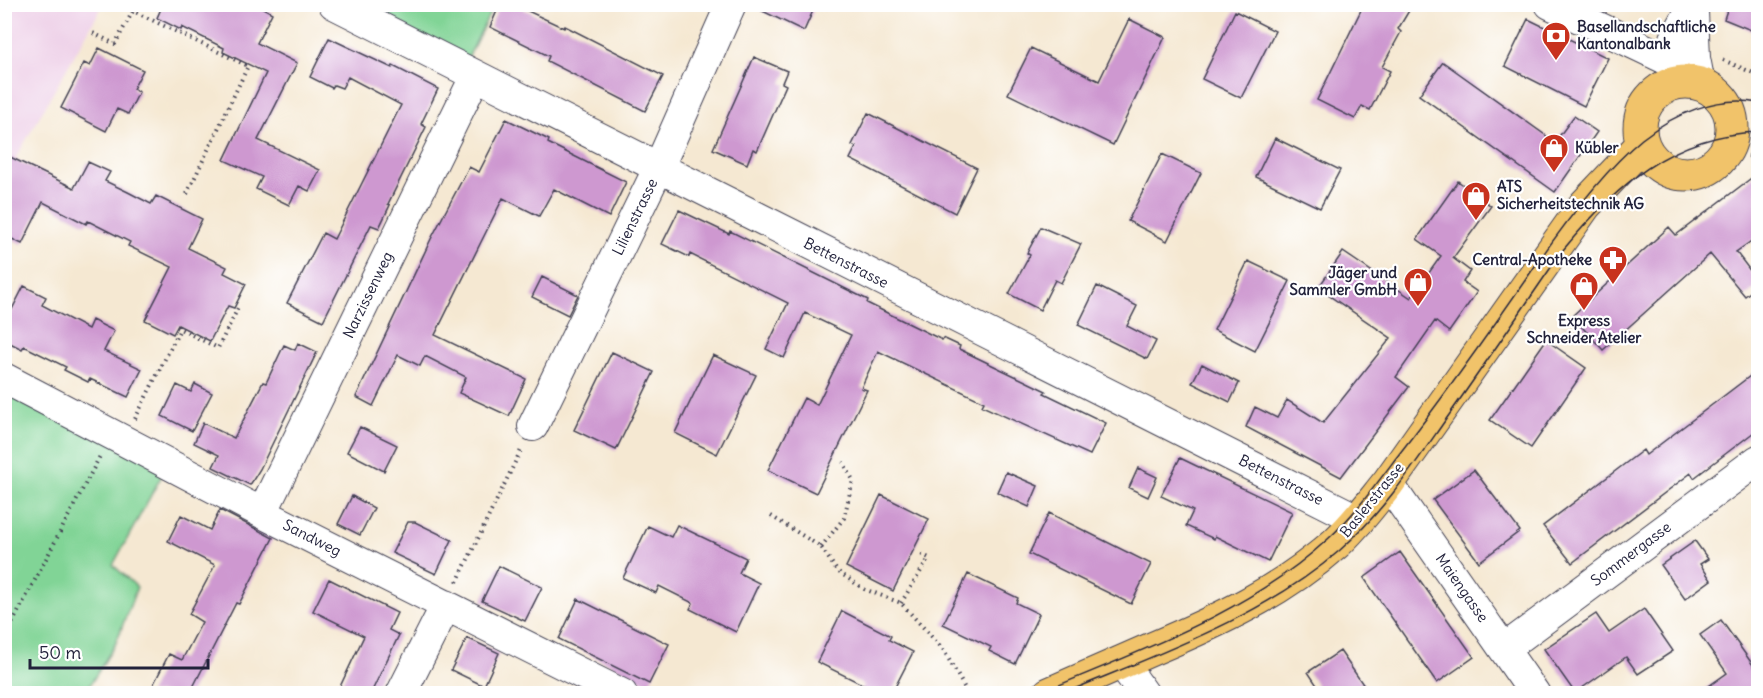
<svg xmlns="http://www.w3.org/2000/svg" width="1763" height="698" viewBox="0 0 1763 698" font-family="Delius,sans-serif">
  <style>
    .built { fill: #eed0e8 }
    .green { fill: #81d496; stroke: #527b68; stroke-width: 1.5 }
    .building { fill: #ce98d0 }
    .lines { fill: none; stroke-linecap: round; stroke-linejoin: round }
    .minor-casing { stroke: #424052; stroke-width: 32 }
    .major-casing { stroke: #424052; stroke-width: 35 }
    .path { stroke: #424052; stroke-width: 4; stroke-dasharray: 1.5 4.5; stroke-linecap: butt }
    .minor { stroke: #fff; stroke-width: 30 }
    .major { stroke: #f1c36a; stroke-width: 33 }
    .tram { stroke: #22223b; stroke-width: 1.5 }
    .labels { text-anchor: middle; stroke-width: 4.5; stroke-linejoin: round; paint-order: stroke }
    .poi-label { font-size: 15px; font-weight: bold; fill: #22223b; stroke: #fff; text-anchor: start }
    .street-label { font-size: 15px; fill: #22223b; stroke: #fff }
  </style>
  <rect width="100%" height="100%" fill="#fff"/>
  <filter id="ink" filterUnits="userSpaceOnUse"><feTurbulence type="fractalNoise" baseFrequency=".0167" numOctaves="2"/><feDisplacementMap in="SourceGraphic" scale="12" xChannelSelector="R" yChannelSelector="G"/><feConvolveMatrix kernelMatrix="1 2 1 2 8 2 1 2 1" color-interpolation-filters="sRGB"/></filter>
  <filter id="wash" filterUnits="userSpaceOnUse"><feTurbulence type="fractalNoise" baseFrequency=".008" numOctaves="4" result="noise"/><feDisplacementMap in="SourceGraphic" scale="24" xChannelSelector="R" yChannelSelector="G"/><feGaussianBlur stdDeviation="1.35" result="paint"/><feColorMatrix in="noise" values="0 0 0 0 0 0 0 0 0 0 0 0 0 0 0 0 0 1.4 0 .05"/><feComposite in="paint" operator="in"/></filter>
  <g filter="url(#wash)">
    <rect width="100%" height="100%" fill="#f5e8d2"/>
    <path class="built" d="M 5,5 L 103,5 L 5,177 Z"/>
    <path class="green" d="M 334,5 L 494,5 L 462,70 Z
      M 4,378 L 168,464 L 113,565 L 137,587 L 116,643 L 85,693 L 5,693 Z"/>
    <g id="blocks">
      <path class="building" d="M 163,4 L 256,4 L 272,13 L 257,43 L 297,63 L 258,140 L 320,170 L 309,191 L 299,186 L 289,205 L 256,189 L 262,177 L 224,160 L 266,73 L 223,52 L 224,48 L 182,27 L 181,30 L 157,18 Z
        M 500,4 L 513,4 L 564,28 L 565,26 L 663,76 L 645,111 L 547,61 L 549,56 L 490,27 Z
        M 748,4 L 816,4 L 804,31 Z
        M 1364,4 L 1413,4 L 1398,29 L 1401,32 L 1382,67 L 1390,71 L 1370,110 L 1362,106 L 1355,119 L 1317,100 Z
        M 1729,4 L 1758,4 L 1758,33 L 1724,19 Z
        M 1235,11 L 1275,31 L 1241,98 L 1202,79 Z
        M 1129,19 L 1165,37 L 1113,145 L 1008,94 L 1031,48 L 1099,81 Z
        M 1528,19 L 1608,58 L 1584,106 L 1505,66 Z
        M 329,38 L 392,68 L 393,66 L 438,89 L 421,124 L 426,127 L 388,204 L 390,205 L 379,228 L 371,225 L 323,321 L 287,303 L 323,233 L 334,239 L 401,105 L 348,77 L 342,88 L 334,85 L 332,88 L 310,77 Z
        M 99,48 L 143,70 L 133,89 L 139,92 L 128,114 L 117,109 L 106,131 L 61,108 L 84,63 L 90,66 Z
        M 754,57 L 787,71 L 782,83 L 786,85 L 757,151 L 753,149 L 747,164 L 713,149 Z
        M 1443,62 L 1555,142 L 1574,116 L 1597,132 L 1555,192 L 1419,95 Z
        M 868,113 L 977,168 L 955,213 L 850,159 L 856,147 L 852,145 Z
        M 506,119 L 549,140 L 548,143 L 626,182 L 609,217 L 554,189 L 539,216 L 503,198 L 481,242 L 435,335 L 526,379 L 509,416 L 459,393 L 466,377 L 425,356 L 420,366 L 398,355 L 373,406 L 356,397 L 431,239 L 469,167 L 479,172 Z
        M 1275,138 L 1340,170 L 1320,208 L 1256,177 Z
        M 4,154 L 74,188 L 88,162 L 110,172 L 105,181 L 128,192 L 151,204 L 156,196 L 202,219 L 188,248 L 227,267 L 224,273 L 246,284 L 234,308 L 228,306 L 210,341 L 178,325 L 173,334 L 145,320 L 172,267 L 128,246 L 130,242 L 88,221 L 86,224 L 43,202 L 22,244 L 4,235 Z
        M 1162,154 L 1201,173 L 1167,241 L 1128,221 Z
        M 1758,173 L 1757,237 L 1736,252 L 1758,281 L 1758,286 L 1745,296 L 1710,254 L 1603,350 L 1572,316 L 1669,227 L 1676,235 Z
        M 1458,181 L 1491,206 L 1453,258 L 1470,271 L 1463,282 L 1477,292 L 1449,332 L 1435,321 L 1396,377 L 1409,387 L 1341,477 L 1246,427 L 1255,407 L 1277,418 L 1287,400 L 1323,423 L 1391,338 L 1318,288 L 1343,252 L 1411,298 L 1441,256 L 1417,239 Z
        M 679,210 L 729,234 L 730,231 L 868,300 L 867,303 L 942,340 L 943,338 L 960,346 L 959,349 L 1046,391 L 1044,393 L 1106,423 L 1090,455 L 982,406 L 984,402 L 878,351 L 861,388 L 867,390 L 816,493 L 768,470 L 804,398 L 817,405 L 851,335 L 805,313 L 784,358 L 766,349 L 788,303 L 690,254 L 689,257 L 662,244 Z
        M 1041,227 L 1081,244 L 1061,283 L 1055,280 L 1040,310 L 1009,294 L 1030,255 L 1027,253 Z
        M 1248,261 L 1290,281 L 1255,351 L 1214,330 Z
        M 542,277 L 578,295 L 568,315 L 532,297 Z
        M 24,286 L 46,297 L 42,305 L 88,329 L 92,320 L 114,331 L 104,351 L 142,369 L 128,397 L 90,379 L 88,382 L 64,370 L 66,367 L 24,346 L 22,349 L 4,340 L 4,325 Z
        M 1097,286 L 1137,306 L 1127,326 L 1156,341 L 1147,359 L 1078,325 Z
        M 1546,340 L 1586,368 L 1531,448 L 1490,420 Z
        M 298,343 L 317,352 L 260,469 L 250,485 L 213,467 L 219,455 L 194,443 L 203,423 L 234,438 L 263,382 L 266,383 L 284,345 L 295,350 Z
        M 612,352 L 654,372 L 616,450 L 574,430 Z
        M 713,355 L 756,375 L 717,454 L 675,433 Z
        M 1202,364 L 1239,383 L 1230,402 L 1192,383 Z
        M 1758,370 L 1758,429 L 1694,478 L 1691,473 L 1572,563 L 1543,526 L 1643,450 L 1646,455 Z
        M 195,384 L 212,393 L 192,431 L 162,416 L 177,385 L 191,392 Z
        M 360,427 L 397,445 L 384,471 L 347,452 Z
        M 1180,458 L 1292,512 L 1268,562 L 1215,536 L 1214,539 L 1186,526 L 1193,511 L 1161,496 Z
        M 1138,468 L 1157,477 L 1148,497 L 1129,488 Z
        M 1474,470 L 1520,531 L 1479,562 L 1433,500 Z
        M 1006,472 L 1038,486 L 1029,507 L 997,492 Z
        M 881,495 L 929,519 L 893,591 L 846,567 Z
        M 352,496 L 374,508 L 360,535 L 338,524 Z
        M 220,510 L 273,538 L 239,604 L 236,603 L 190,693 L 149,693 L 169,654 L 182,660 L 202,622 L 189,614 L 215,565 L 168,541 L 181,515 L 210,530 Z
        M 1049,513 L 1151,564 L 1131,604 L 1029,554 Z
        M 408,522 L 415,522 L 452,540 L 436,574 L 392,553 Z
        M 677,525 L 746,558 L 739,573 L 759,583 L 736,632 L 690,609 L 693,603 L 659,586 L 656,593 L 623,578 L 648,526 L 671,537 Z
        M 1695,541 L 1708,559 L 1700,564 L 1711,580 L 1685,599 L 1661,565 Z
        M 1400,552 L 1474,657 L 1437,683 L 1364,578 Z
        M 499,566 L 542,587 L 525,621 L 482,601 Z
        M 968,574 L 1018,598 L 1016,603 L 1039,614 L 1015,664 L 989,651 L 991,647 L 943,624 Z
        M 329,579 L 397,613 L 389,630 L 399,635 L 371,693 L 337,693 L 364,636 L 313,611 Z
        M 578,599 L 669,644 L 649,684 L 559,639 Z
        M 1644,609 L 1673,651 L 1638,674 L 1626,657 L 1575,693 L 1544,649 L 1596,614 L 1609,633 Z
        M 842,611 L 891,636 L 889,640 L 913,652 L 892,693 L 860,693 L 864,685 L 817,662 Z
        M 1721,620 L 1758,672 L 1758,693 L 1699,693 L 1727,673 L 1700,635 Z
        M 467,638 L 499,653 L 484,686 L 451,670 Z
        M 1340,651 L 1369,693 L 1322,693 L 1308,672 Z"/>
    </g>
  </g>
  <g filter="url(#ink)">
    <use href="#blocks" fill-opacity="0" stroke="#424052" stroke-width="1.5"/>
    <g class="lines">
      <g class="minor-casing">
        <path id="minor" d="M 334,4 L 1351,516 L 1358,522
          M 1550,4 L 1672,62
          M 1693,11 L 1695,58 L 1700,84
          M 1673,84 L 1672,62 L 1675,39 L 1694,4
          M 4,378 L 262,513 L 622,694
          M 533,426 L 658,169 L 731,4
          M 1388,483 L 1535,694
          M 262,513 L 475,77
          M 1504,649 L 1758,460
          M 1122,663 L 1144,694
          M 401,694 L 446,605"/>
      </g>
      <g class="major-casing">
        <path id="major" d="M1640 128a46 46 0 1 1 92 0a46 46 0 1 1-92 0Z
          M 1049,694 C 1084,679 1119,663 1154,648 C 1218,621 1281,592 1335,544 C 1355,526 1371,504 1388,483 L 1585,205 L 1643,144"/>
      </g>
      <path class="path" d="M 93,33 L 115,44 L 133,11 L 248,66 L 186,196
        M 1723,60 L 1758,75
        M 1748,156 L 1758,157
        M 135,419 L 180,329 L 218,348 L 238,308
        M 771,516 L 821,547 L 837,571 L 864,589 L 901,603 L 943,649 L 968,694
        M 821,547 L 844,518 L 853,480 L 843,462
        M 457,582 L 522,448
        M 901,603 L 929,558 L 921,554
        M 4,639 L 100,456"/>
      <use href="#minor" class="minor"/>
      <use href="#major" class="major"/>
      <path class="tram" d="M 1038,694 C 1138,651 1247,614 1328,539 C 1354,515 1375,486 1396,458 C 1444,397 1489,333 1533,269 C 1562,227 1602,172 1642,139 C 1674,114 1717,95 1758,103
        M 1062,694 C 1155,655 1262,618 1339,551 C 1382,513 1410,471 1442,425 C 1483,367 1523,308 1563,250 C 1616,186 1671,135 1758,132"/>
    </g>
  </g>
  <defs>
    <g id="bank-pin" transform="scale(1.5)"><path d="M0 17L-7.5 6A9.5 9.5 0 1 1 7.5 6Z" fill="#c8321e" stroke="#fff"/><path d="M-6-4H6V4H-6ZM0-2.3a2.3 2.3 0 1 0 0 4.6a2.3 2.3 0 1 0 0-4.6Z" fill="#fff"/></g>
    <g id="shop-pin" transform="scale(1.5)"><path d="M0 17L-7.5 6A9.5 9.5 0 1 1 7.5 6Z" fill="#c8321e" stroke="#fff"/><path d="M-5-2.5h2.3a2.7 3.5 0 0 1 5.4 0H5L5.5 6h-11ZM-1.5-2.5h3a1.5 2.3 0 0 0-3 0Z" fill="#fff"/></g>
    <g id="pharmacy-pin" transform="scale(1.5)"><path d="M0 17L-7.5 6A9.5 9.5 0 1 1 7.5 6Z" fill="#c8321e" stroke="#fff"/><path d="M-2-6h4v4h4v4h-4v4h-4v-4h-4v-4h4Z" fill="#fff"/></g>
  </defs>
  <g fill-rule="evenodd">
    <use href="#bank-pin" x="1556" y="36"/>
    <use href="#shop-pin" x="1554" y="148"/>
    <use href="#shop-pin" x="1476" y="196"/>
    <use href="#pharmacy-pin" x="1613" y="260"/>
    <use href="#shop-pin" x="1418" y="282"/>
    <use href="#shop-pin" x="1584" y="286"/>
  </g>
  <g class="labels">
    <g class="poi-label">
      <text x="1577" y="32">Basellandschaftliche<tspan x="1577" dy="17">Kantonalbank</tspan></text>
      <text x="1575" y="153">Kübler</text>
      <text x="1497" y="192">ATS<tspan x="1497" dy="17">Sicherheitstechnik AG</tspan></text>
      <text x="1592" y="265" text-anchor="end">Central-Apotheke</text>
      <text x="1397" y="278" text-anchor="end">Jäger und<tspan x="1397" dy="17">Sammler GmbH</tspan></text>
      <text x="1584" y="326" text-anchor="middle">Express<tspan x="1584" dy="17">Schneider Atelier</tspan></text>
    </g>
    <g class="street-label">
      <text transform="translate(635 217) rotate(-64)" y="5">Lilienstrasse</text>
      <text transform="translate(846 263) rotate(27)" y="5">Bettenstrasse</text>
      <text transform="translate(368 295) rotate(-64)" y="5">Narzissenweg</text>
      <text transform="translate(1281 480) rotate(27)" y="5">Bettenstrasse</text>
      <text transform="translate(1372 500) rotate(-51)" y="5">Baslerstrasse</text>
      <text transform="translate(312 538) rotate(27)" y="5">Sandweg</text>
      <text transform="translate(1631 554) rotate(-37)" y="5">Sommergasse</text>
      <text transform="translate(1462 588) rotate(55)" y="5">Maiengasse</text>
    </g>
  </g>
  <rect width="1763" height="698" fill="none" stroke="#fff" stroke-width="24"/>
  <path d="M30 659v9h178v-9" fill="none" stroke="#22223b" stroke-width="3"/>
  <text x="39" y="659" font-size="18" fill="#22223b" stroke="#ffffff" stroke-width="4.5" paint-order="stroke">50 m</text>
</svg>
